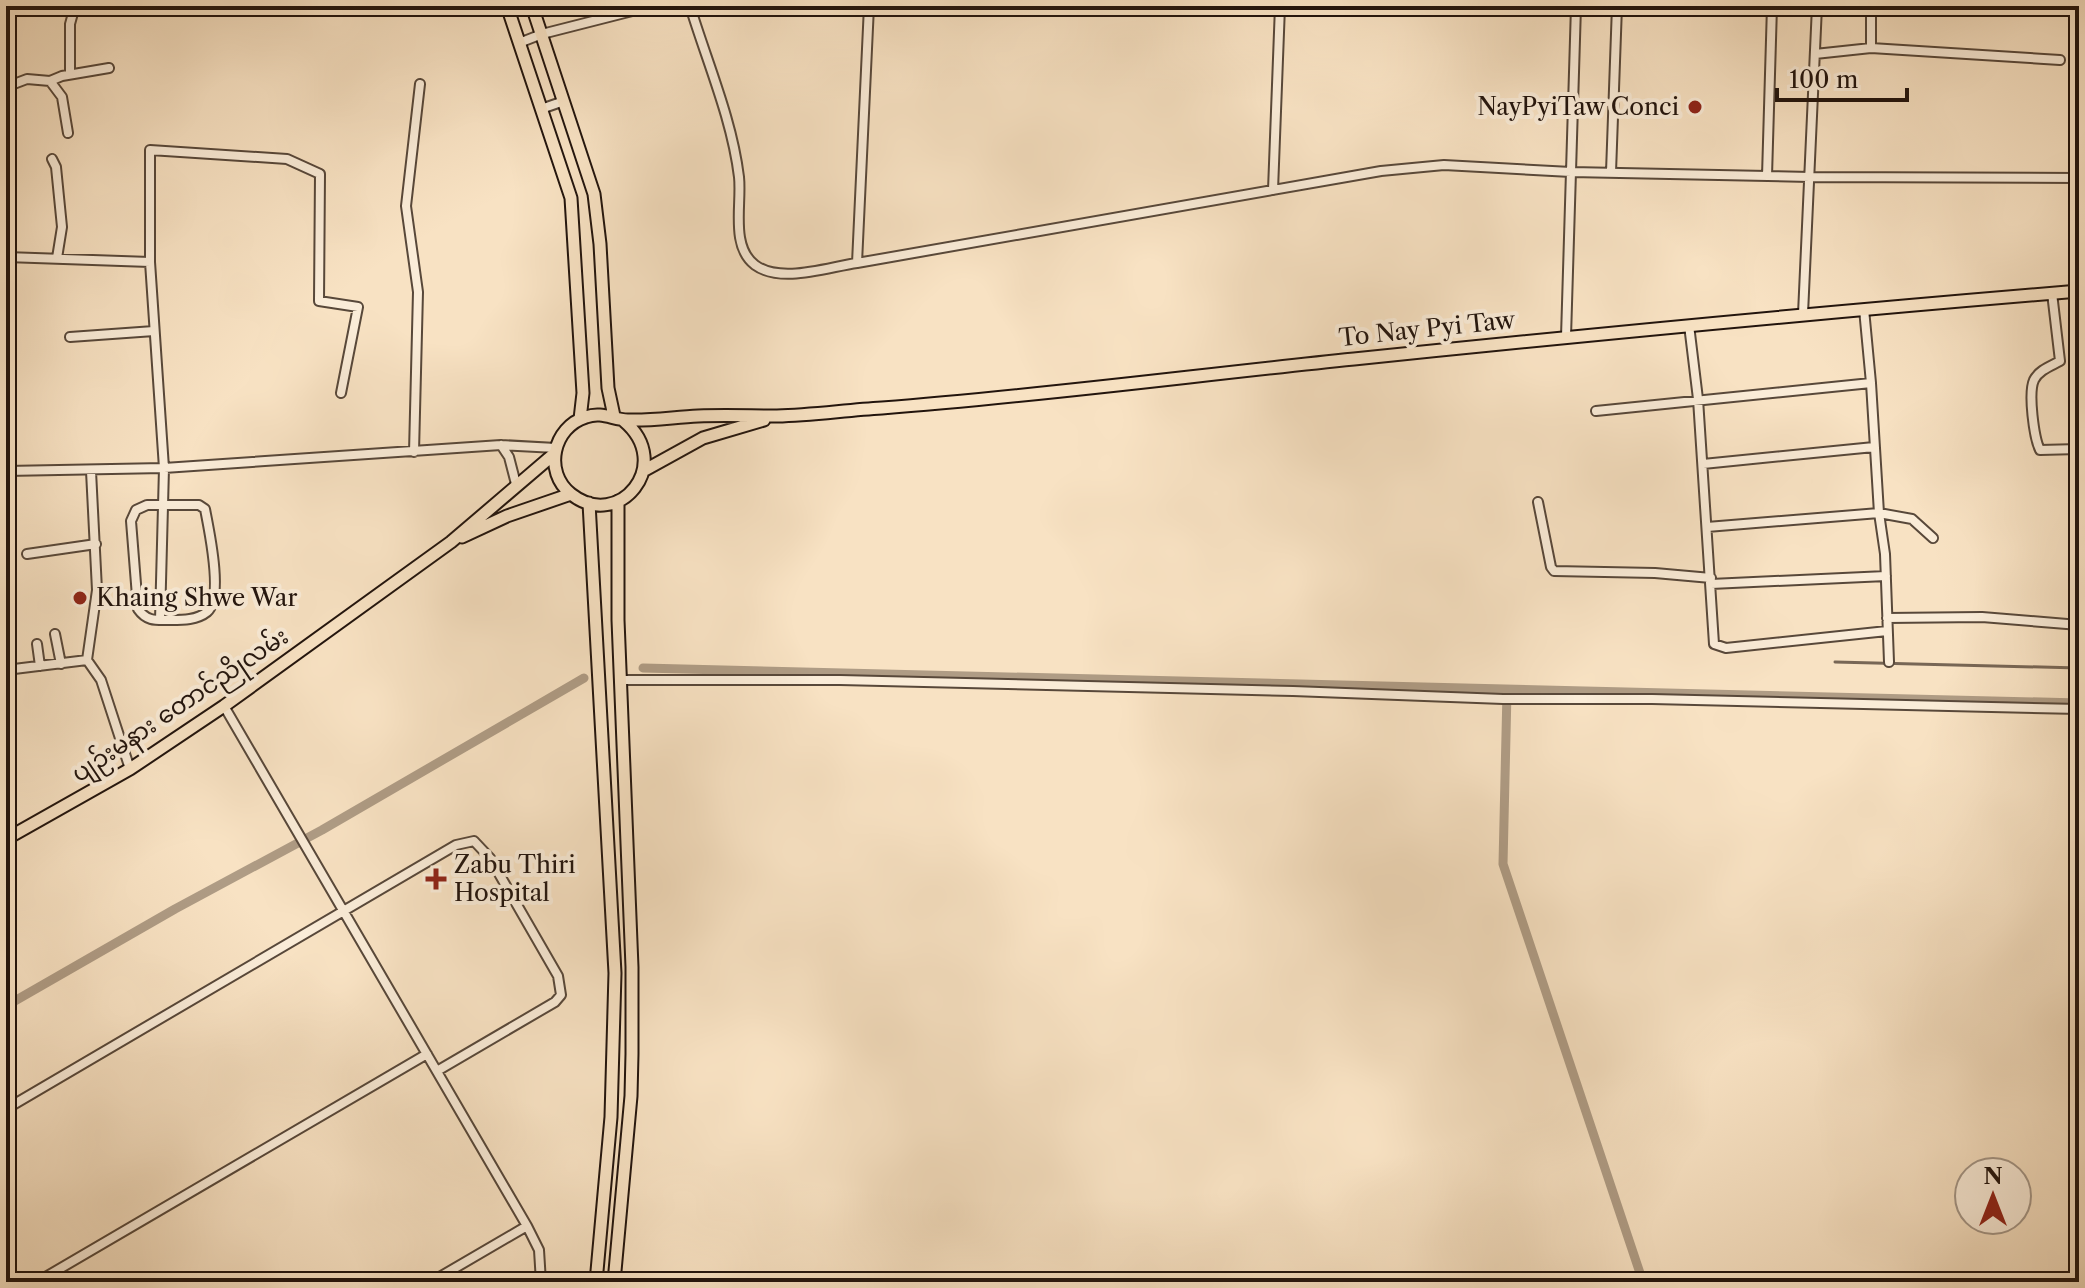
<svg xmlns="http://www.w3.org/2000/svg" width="2085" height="1288" viewBox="0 0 2085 1288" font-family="'Libre Caslon Text','Noto Sans Myanmar',serif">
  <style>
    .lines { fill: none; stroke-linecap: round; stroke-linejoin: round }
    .stream { stroke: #765; stroke-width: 3 }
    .canal { stroke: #af9c85; stroke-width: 9 }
    .minor-casing { stroke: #58483a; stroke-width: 12 }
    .major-casing { stroke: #22140d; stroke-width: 15 }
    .minor { stroke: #faecd8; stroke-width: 8 }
    .major { stroke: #f8e2c3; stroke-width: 11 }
    .poi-dot { fill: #8f2418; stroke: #faecd8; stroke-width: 3 }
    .labels { text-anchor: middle; stroke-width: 8; stroke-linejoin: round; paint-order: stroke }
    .poi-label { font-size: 24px; fill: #22140d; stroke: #faecd8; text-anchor: start }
    .street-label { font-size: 24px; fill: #22140d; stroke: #faecd8 }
  </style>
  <rect width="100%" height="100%" fill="#f8e2c3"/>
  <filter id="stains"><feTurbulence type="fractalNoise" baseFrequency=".0025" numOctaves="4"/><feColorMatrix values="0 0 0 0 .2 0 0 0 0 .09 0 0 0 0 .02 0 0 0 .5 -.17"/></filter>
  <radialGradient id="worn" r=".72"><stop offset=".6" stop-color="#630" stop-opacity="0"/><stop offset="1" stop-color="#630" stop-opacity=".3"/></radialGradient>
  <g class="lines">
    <path class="stream" d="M 1835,662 L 2079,668"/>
    <path class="canal" d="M 643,668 L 2079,703
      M 1507,692 L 1503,864 L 1643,1282
      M 6,1006 L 175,909 L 322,830 L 584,678"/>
    <g class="minor-casing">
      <path id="minor" d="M 690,6 C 707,62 732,119 739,177 C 742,204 730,246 755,265 C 781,284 828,267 857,263 L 1381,171 L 1444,165 L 1571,172 L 1810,177 L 2079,178
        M 519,43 L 542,34 L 652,6
        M 1871,48 L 1871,6
        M 1815,54 L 1871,48 L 2060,60
        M 70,74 L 70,24 L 75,6
        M 50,81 L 62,97 L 68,133
        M 6,87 L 27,79 L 50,81 L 62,76 L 109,68
        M 541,109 L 564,101
        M 52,159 L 56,167 L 62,227 L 57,258
        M 1611,172 L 1617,6
        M 1767,176 L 1772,6
        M 1273,190 L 1280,6
        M 6,257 L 150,262
        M 857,263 L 869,6
        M 2052,293 L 2060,361 C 2051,366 2039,370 2034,380 C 2028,393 2034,438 2040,450 L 2079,449
        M 1864,309 L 1871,383
        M 1803,314 L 1817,6
        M 1689,325 L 1698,399 L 1714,644 L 1726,648 L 1887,631
        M 70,337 L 154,331
        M 1566,337 L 1576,6
        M 1596,411 L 1871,383 L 1879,513 L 1885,554 L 1889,662
        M 501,445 L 509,457 L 516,484
        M 414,452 L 418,292 L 406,206 L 420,84
        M 1703,464 L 1874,447
        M 6,471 L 164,468 L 501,445 L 556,448
        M 91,471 L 97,590 L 87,660 L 101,680 L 130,769
        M 1538,502 L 1551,567 L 1554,571 L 1655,573 L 1711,578
        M 147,505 L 199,505 L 205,509 C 209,530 224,598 207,612 C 197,620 183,620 171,620 C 157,620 147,622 138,609 L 131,521 L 136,510 Z
        M 1707,527 L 1879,513 L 1912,519 L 1933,538
        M 27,554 L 96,544
        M 6,556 L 11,556
        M 1711,584 L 1886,576
        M 1887,618 L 1982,617 L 2079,625
        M 160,620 L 164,468 L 150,262 L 150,150 L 287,159 L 320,174 L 319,301 L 358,307 L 341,393
        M 55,634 L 61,664
        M 37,644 L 40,666
        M 6,670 L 87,660
        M 620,680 L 840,680 L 1293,691 L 1503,699 L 1652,699 L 2079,709
        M 224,706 L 527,1226 L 539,1250 L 541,1282
        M 6,1109 L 456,845 L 474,841 L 490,858 L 558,976 L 561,995 L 555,1002 L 437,1071
        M 37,1282 L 427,1054
        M 431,1282 L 527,1226"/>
    </g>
    <g class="major-casing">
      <path id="major" d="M 507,6 L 571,198 L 583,393 L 580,419
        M 532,6 L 594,194 L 600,244 L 608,388 L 614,416
        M 624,421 C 675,464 619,532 571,494 C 543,472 553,427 586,417 C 602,411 613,420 628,420 C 651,421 675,417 698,416 C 725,415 751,416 777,416 C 812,415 847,410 882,408 C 1040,396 1197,375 1354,359 C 1595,334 1837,311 2079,291
        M 645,470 L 703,438 L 764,420
        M 589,503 L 615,973 L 611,1117 L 596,1282
        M 462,537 L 507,516 L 571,494
        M 6,839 L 130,769 L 224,706 L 451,542 L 554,454
        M 614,1282 L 631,1096 L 632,1054 L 632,967 L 618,620 L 618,501"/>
    </g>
    <use href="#minor" class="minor"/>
    <use href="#major" class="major"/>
  </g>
  <g class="poi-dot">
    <circle cx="1695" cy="107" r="8"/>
    <circle cx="80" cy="598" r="8"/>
    <path d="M432 867h8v8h8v8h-8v8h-8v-8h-8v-8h8z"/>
  </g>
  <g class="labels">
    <g class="poi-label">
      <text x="1679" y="115" text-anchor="end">NayPyiTaw Conci</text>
      <text x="96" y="606">Khaing Shwe War</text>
      <text x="454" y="873">Zabu Thiri<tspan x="454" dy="28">Hospital</tspan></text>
    </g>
    <g class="street-label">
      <text transform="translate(1427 329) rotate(-6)" y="8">To Nay Pyi Taw</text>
      <text transform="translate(180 705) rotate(-34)" y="8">ပျဉ်းမနား တောင်ညိုလမ်း</text>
    </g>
  </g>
  <rect width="2085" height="1288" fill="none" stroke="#f8e2c3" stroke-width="32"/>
  <rect x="8" y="8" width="2069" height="1272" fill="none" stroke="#22140d" stroke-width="4"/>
  <rect x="16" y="16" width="2053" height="1256" fill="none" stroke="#22140d" stroke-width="2"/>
  <g transform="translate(1993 1196)"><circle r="38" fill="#faecd8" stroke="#a49687" stroke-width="2"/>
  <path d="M0-6L14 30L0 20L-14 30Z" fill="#8f2418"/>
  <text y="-12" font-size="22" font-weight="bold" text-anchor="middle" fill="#22140d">N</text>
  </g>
  <path d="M1777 88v12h130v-12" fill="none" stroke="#22140d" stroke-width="4"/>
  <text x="1789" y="88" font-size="24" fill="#22140d" stroke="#faecd8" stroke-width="6" paint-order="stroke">100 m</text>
  <rect width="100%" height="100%" filter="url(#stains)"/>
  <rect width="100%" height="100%" fill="url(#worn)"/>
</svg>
